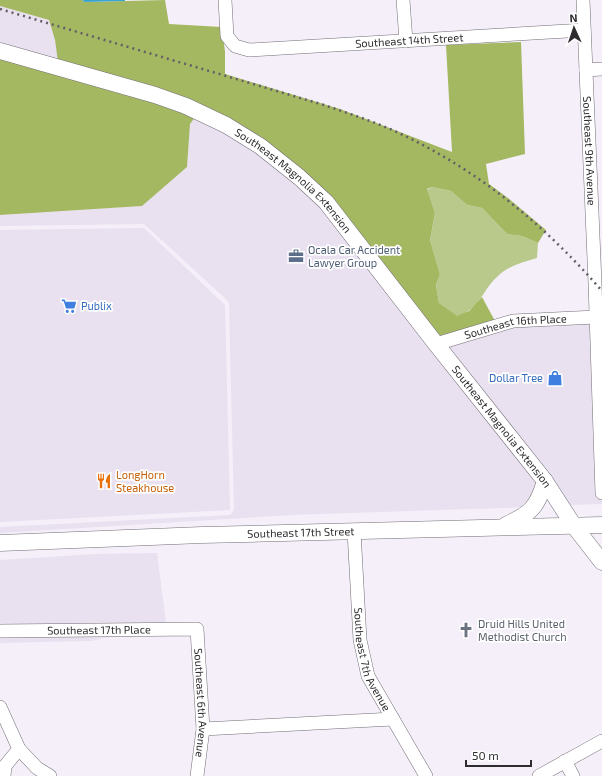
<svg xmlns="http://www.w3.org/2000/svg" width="602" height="776" viewBox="0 0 602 776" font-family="'Exo 2',sans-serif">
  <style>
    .built { fill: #e9e0f0 }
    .green { fill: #b9c98b }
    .forest { fill: #a4b862 }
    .water { fill: #3aa4d0 }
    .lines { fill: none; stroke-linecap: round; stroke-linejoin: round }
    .minor-casing { stroke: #736e76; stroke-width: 14 }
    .major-casing { stroke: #736e76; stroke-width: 17 }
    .minor { stroke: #fff; stroke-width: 13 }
    .major { stroke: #fff; stroke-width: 16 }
    .rail { stroke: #635f65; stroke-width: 2.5; stroke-dasharray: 2 4; stroke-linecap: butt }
    .labels { text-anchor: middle; stroke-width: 3.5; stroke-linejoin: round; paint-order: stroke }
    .street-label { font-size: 11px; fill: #2f2c30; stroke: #fff }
    .service-label { font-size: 11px; fill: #4e5e75; stroke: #fff; text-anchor: start }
    .shop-label { font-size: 11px; fill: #366cbe; stroke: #fff; text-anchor: start }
    .food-label { font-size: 11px; fill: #c56008; stroke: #fff; text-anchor: start }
    .worship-label { font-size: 11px; fill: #5b616d; stroke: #fff; text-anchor: start }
  </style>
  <rect width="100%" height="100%" fill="#f5eff9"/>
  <path class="built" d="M 0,6 L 49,20 L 55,40 L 58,62 L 0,46 Z
    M 196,116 L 258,151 L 323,206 L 540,482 L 529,507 L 291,515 L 0,533 L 0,527 L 230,515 L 234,510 L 229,305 L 228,301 L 144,224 L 0,226 L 0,215 L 142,206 L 187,167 L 190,124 Z
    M 144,228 L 225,305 L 230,510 L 0,522 L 0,230 Z
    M 592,322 L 598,498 L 602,498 L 602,504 L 566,505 L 444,347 L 513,326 Z
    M 157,553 L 166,623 L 91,641 L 0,643 L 0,560 L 96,554 Z"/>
  <path class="green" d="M 432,187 L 451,191 L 467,205 L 482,208 L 507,234 L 522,236 L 538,243 L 537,258 C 523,262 508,266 498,276 C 486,286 481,303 468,311 C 465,314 461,315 457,317 L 439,303 L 436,285 L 440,274 L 430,240 L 435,213 L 427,190 Z"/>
  <path class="forest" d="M 0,0 L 82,0 L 85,2 L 165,0 L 169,24 L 222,27 L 225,52 L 225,74 L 340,109 L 452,152 L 446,45 L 521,42 L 525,154 L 486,164 L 489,184 L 508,198 L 546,230 L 538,243 L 522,236 L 507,234 L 482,208 L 467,205 L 451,191 L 432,187 L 427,189 L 435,213 L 430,240 L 440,274 L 436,285 L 439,303 L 457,316 L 469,311 L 482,297 L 495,321 L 440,338 L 262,142 L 58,62 L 55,40 L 49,20 L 0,6 Z
    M 0,56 L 154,100 L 196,116 L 190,124 L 187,167 L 142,206 L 0,215 Z"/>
  <path class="water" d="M 82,0 L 125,0 L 125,1 L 85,2 Z"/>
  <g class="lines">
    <g class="minor-casing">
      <g id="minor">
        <path id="s1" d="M 225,0 L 227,36 L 235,46 L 249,50 L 584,30"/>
        <path d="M 403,0 L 406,41"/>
        <path id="s2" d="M 583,0 L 595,283 L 602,493"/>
        <path d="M 586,70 L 602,69"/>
        <path id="s3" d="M 436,344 L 513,321 L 596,317"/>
        <path id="s4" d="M 354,531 L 360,640 L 368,676 L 426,776"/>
        <path id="s5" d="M 0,631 L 197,629 L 203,729 L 197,776"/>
        <path d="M 0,707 L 19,749 L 5,766 L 4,776"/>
        <path d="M 203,729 L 393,719"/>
        <path d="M 19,749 L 37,768 L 50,776"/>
        <path d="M 565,761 L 573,776"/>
        <path d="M 539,776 L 602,741"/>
      </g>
    </g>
    <g class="major-casing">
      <g id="major">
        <path id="s6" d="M 0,51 L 155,95 L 186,106 L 226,125 L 260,146 L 299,177 L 326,202 L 436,344 L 545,481 L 574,526 L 602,562"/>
        <path d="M 506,525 C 531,513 537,508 545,481"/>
        <path id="s7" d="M 0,543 L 202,535 L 602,525"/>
      </g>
    </g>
    <use href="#minor" class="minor"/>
    <use href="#major" class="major"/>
    <path class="rail" d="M 0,9 L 324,105 C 350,114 376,122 401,134 C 479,171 545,225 602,291"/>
  </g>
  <defs>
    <g id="office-bare" transform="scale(1.2)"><path d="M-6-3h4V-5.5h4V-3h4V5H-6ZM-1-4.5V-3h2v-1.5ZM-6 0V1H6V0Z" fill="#5c6f8a" stroke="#fff" stroke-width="2.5" paint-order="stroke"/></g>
    <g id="supermarket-bare" transform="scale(1.2)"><path d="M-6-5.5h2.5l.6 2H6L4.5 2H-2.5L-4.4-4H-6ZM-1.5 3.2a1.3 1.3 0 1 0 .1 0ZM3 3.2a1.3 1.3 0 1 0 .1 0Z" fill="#3f7fe0" stroke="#fff" stroke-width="2.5" paint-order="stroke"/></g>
    <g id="shop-bare" transform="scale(1.2)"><path d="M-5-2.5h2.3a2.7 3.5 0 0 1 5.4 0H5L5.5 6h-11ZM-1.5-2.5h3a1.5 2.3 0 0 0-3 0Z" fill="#3f7fe0" stroke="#fff" stroke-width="2.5" paint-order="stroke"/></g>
    <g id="restaurant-bare" transform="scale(1.2)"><path d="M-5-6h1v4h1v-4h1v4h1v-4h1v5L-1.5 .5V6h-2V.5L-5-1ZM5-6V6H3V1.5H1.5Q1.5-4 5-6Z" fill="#e8710a" stroke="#fff" stroke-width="2.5" paint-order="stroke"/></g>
    <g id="church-bare" transform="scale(1.2)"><path d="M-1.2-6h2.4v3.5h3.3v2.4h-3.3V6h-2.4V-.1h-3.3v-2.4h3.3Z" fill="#6b7280" stroke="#fff" stroke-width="2.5" paint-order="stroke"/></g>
  </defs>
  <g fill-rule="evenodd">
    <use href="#office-bare" x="296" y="256"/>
    <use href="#supermarket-bare" x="69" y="306"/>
    <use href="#shop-bare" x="555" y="378"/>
    <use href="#restaurant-bare" x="104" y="481"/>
    <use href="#church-bare" x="466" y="630"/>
  </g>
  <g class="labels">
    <g class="street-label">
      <text dy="4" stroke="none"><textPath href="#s1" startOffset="224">Southeast 14th Street</textPath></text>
      <text dy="4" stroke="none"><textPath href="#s2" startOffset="151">Southeast 9th Avenue</textPath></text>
      <text dy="4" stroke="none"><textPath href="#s6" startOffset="326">Southeast Magnolia Extension</textPath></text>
      <text dy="4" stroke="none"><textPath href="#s3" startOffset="82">Southeast 16th Place</textPath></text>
      <text dy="4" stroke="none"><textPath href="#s6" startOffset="650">Southeast Magnolia Extension</textPath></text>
      <text dy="4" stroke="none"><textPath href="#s7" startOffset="301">Southeast 17th Street</textPath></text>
      <text dy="4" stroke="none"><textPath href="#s5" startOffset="99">Southeast 17th Place</textPath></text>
      <text dy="4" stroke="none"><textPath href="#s4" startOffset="131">Southeast 7th Avenue</textPath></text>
      <text dy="4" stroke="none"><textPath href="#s5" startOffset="271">Southeast 6th Avenue</textPath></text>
    </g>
    <g class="service-label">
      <text x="308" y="254">Ocala Car Accident<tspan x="308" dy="13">Lawyer Group</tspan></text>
    </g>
    <g class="shop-label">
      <text x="81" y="310">Publix</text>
      <text x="543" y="382" text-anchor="end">Dollar Tree</text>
    </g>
    <g class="food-label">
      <text x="116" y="479">LongHorn<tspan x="116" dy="13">Steakhouse</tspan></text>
    </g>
    <g class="worship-label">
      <text x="478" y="628">Druid Hills United<tspan x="478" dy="13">Methodist Church</tspan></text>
    </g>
  </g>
  <g transform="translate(574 28) rotate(357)" stroke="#ffffff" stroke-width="3" paint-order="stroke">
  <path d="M0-3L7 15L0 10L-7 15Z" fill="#2f2c30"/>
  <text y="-6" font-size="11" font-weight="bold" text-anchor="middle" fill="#2f2c30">N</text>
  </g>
  <path d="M466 760v6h65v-6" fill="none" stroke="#2f2c30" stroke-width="2"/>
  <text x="472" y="760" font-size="12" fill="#2f2c30" stroke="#ffffff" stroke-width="3" paint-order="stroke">50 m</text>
</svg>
